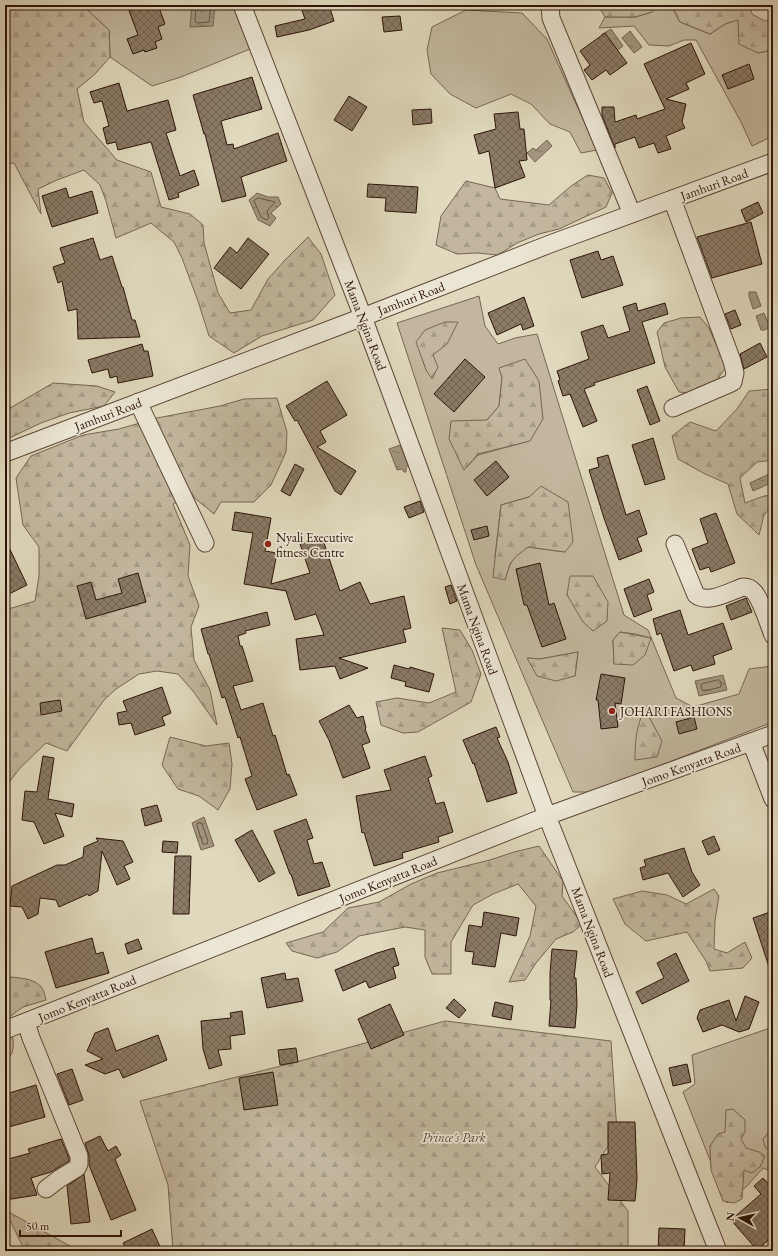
<svg xmlns="http://www.w3.org/2000/svg" width="778" height="1256" viewBox="0 0 778 1256" font-family="'EB Garamond',serif">
  <style>
    .grass { fill: #c2b79e; stroke: #786553; fill-rule: evenodd }
    .forest { fill: url(#forest-firs); stroke: #786553 }
    .water { fill: url(#water-ripples); stroke: #74624f }
    .lines { fill: none; stroke-linecap: round; stroke-linejoin: round }
    .shore { stroke: #685444; stroke-width: 1 }
    .building { fill: url(#building-cross-hatch); stroke: #2d1308 }
    .minor-casing { stroke: #5a4435; stroke-width: 19 }
    .minor { stroke: #ebe6d4; stroke-width: 17 }
    .poi-dot { fill: #8f2418; stroke: #ebe6d4; stroke-width: 1.5 }
    .labels { text-anchor: middle; stroke-width: 3.5; stroke-linejoin: round; paint-order: stroke }
    .street-label { font-size: 13px; fill: #2d1308; stroke: #ebe6d4 }
    .poi-label { font-size: 13px; fill: #2d1308; stroke: #ebe6d4; text-anchor: start }
    .park-label { font-size: 13px; font-style: italic; fill: #5a4435; stroke: #ebe6d4 }
  </style>
  <defs>
    <pattern id="forest-firs" width="22" height="20" patternUnits="userSpaceOnUse"><rect width="22" height="20" fill="#c2b79e"/><path d="M5 1l3.5 6h-7zM16 11l3.5 6h-7z" fill="#a79c87"/></pattern>
    <pattern id="water-ripples" width="26" height="14" patternUnits="userSpaceOnUse"><rect width="26" height="14" fill="#a3967f"/><path d="M2 4q2-2 4 0t4 0M15 11q2-2 4 0t4 0" fill="none" stroke="#857966"/></pattern>
    <pattern id="building-cross-hatch" width="8" height="8" patternUnits="userSpaceOnUse"><rect width="8" height="8" fill="#8a7a66"/><path d="M0 0l8 8M0 8l8-8" fill="none" stroke="#716352"/></pattern>
  </defs>
  <rect width="100%" height="100%" fill="#e0d9bd"/>
  <filter id="stains"><feTurbulence type="fractalNoise" baseFrequency=".005" numOctaves="4"/><feColorMatrix values="0 0 0 0 .2 0 0 0 0 .09 0 0 0 0 .02 0 0 0 .5 -.17"/></filter>
  <radialGradient id="worn" r=".72"><stop offset=".6" stop-color="#630" stop-opacity="0"/><stop offset="1" stop-color="#630" stop-opacity=".3"/></radialGradient>
  <path class="grass" d="M 82,5 L 233,5 L 250,49 L 181,77 L 152,86 L 110,57 L 109,30 Z
    M 656,5 L 671,5 L 680,22 L 710,34 L 725,24 L 738,19 L 758,53 L 773,50 L 773,64 L 772,65 L 773,136 L 752,146 L 741,122 L 696,40 L 684,40 L 669,46 L 649,45 L 634,26 L 599,28 L 605,17 L 635,17 L 652,12 Z
    M 466,10 L 522,13 L 547,39 L 572,95 L 597,150 L 581,153 L 570,132 L 550,124 L 531,104 L 511,94 L 476,108 L 450,94 L 431,74 L 427,50 L 432,27 Z
    M 479,296 L 485,326 L 498,344 L 515,338 L 537,334 L 624,615 L 648,630 L 676,698 L 693,707 L 739,694 L 749,669 L 773,666 L 773,722 L 591,792 L 573,792 L 476,565 L 397,323 ZM 502,378 L 529,441 L 478,455 L 464,470 L 487,420 L 499,406 ZM 529,497 L 565,552 L 528,547 C 511,559 511,560 505,580 L 495,556 L 501,505 ZM 620,632 L 635,634 L 651,638 L 614,664 L 613,640 ZM 578,652 L 575,676 L 528,658 L 540,659 Z
    M 773,1027 L 773,1172 L 763,1168 L 747,1186 L 727,1203 L 683,1092 L 695,1084 L 692,1055 Z"/>
  <path class="forest" d="M 5,5 L 82,5 L 109,30 L 110,57 L 95,74 L 77,89 L 84,122 L 117,160 L 151,172 L 161,207 L 190,214 L 203,225 L 204,243 L 218,293 L 230,313 L 251,310 L 268,279 L 286,259 L 308,237 L 321,254 L 335,295 L 313,320 L 262,336 L 234,353 L 209,336 L 198,301 L 182,258 L 174,242 L 151,223 L 116,238 L 106,201 L 100,185 L 84,170 L 57,180 L 38,189 L 41,214 L 14,163 L 5,164 Z
    M 598,5 L 656,5 L 652,12 L 635,17 L 605,17 Z
    M 671,5 L 749,5 L 752,14 L 765,21 L 773,18 L 773,50 L 758,53 L 739,44 L 738,20 L 725,24 L 710,34 L 680,22 Z
    M 588,175 L 604,178 L 612,193 L 606,207 L 559,229 L 539,234 L 517,243 L 498,255 L 477,253 L 457,254 L 436,245 L 441,216 L 466,181 L 495,188 L 500,199 L 549,205 L 571,186 Z
    M 700,317 L 709,328 L 726,367 L 715,383 L 698,387 L 690,393 L 679,392 L 665,367 L 657,332 L 664,323 L 681,318 Z
    M 445,322 L 458,322 L 447,344 L 433,355 L 438,367 L 432,379 L 426,370 L 416,342 L 425,330 Z
    M 525,359 L 539,381 L 543,419 L 530,441 L 478,454 L 464,470 L 449,439 L 451,421 L 487,420 L 499,406 L 502,378 L 499,368 Z
    M 53,383 L 97,386 L 115,392 L 104,406 L 69,413 L 41,423 L 5,440 L 5,411 Z
    M 773,389 L 773,460 L 757,462 L 740,478 L 745,503 L 764,496 L 773,495 L 773,506 L 764,515 L 759,535 L 737,514 L 728,484 L 705,474 L 678,459 L 672,436 L 690,422 L 716,431 L 737,409 L 749,391 Z
    M 277,398 L 287,432 L 286,452 L 271,485 L 254,502 L 221,502 L 214,514 L 191,495 L 173,504 L 190,545 L 188,576 L 199,606 L 191,627 L 194,660 L 210,690 L 217,725 L 193,691 L 178,674 L 157,671 L 139,674 L 116,689 L 104,700 L 67,751 L 46,743 L 20,768 L 7,785 L 5,786 L 5,610 L 35,601 L 39,576 L 39,547 L 23,525 L 16,478 L 31,456 L 83,435 L 119,429 L 157,418 L 220,406 L 244,399 Z
    M 541,486 L 568,502 L 573,542 L 565,552 L 528,547 C 511,560 511,560 505,580 L 493,577 L 501,505 L 529,497 Z
    M 570,576 L 593,576 L 608,602 L 607,621 L 593,631 L 583,622 L 567,595 Z
    M 442,628 L 460,630 L 472,650 L 481,674 L 471,702 L 418,732 L 403,733 L 381,725 L 376,702 L 397,698 L 429,703 L 456,692 Z
    M 620,632 L 651,638 L 645,655 L 633,665 L 614,664 L 613,640 Z
    M 578,652 L 575,676 L 556,681 L 537,676 L 527,658 L 540,659 Z
    M 642,715 L 649,717 L 662,741 L 657,757 L 635,760 C 635,743 636,730 642,715 Z
    M 170,737 L 206,746 L 229,743 L 232,764 L 230,789 L 218,810 L 199,796 L 178,789 L 162,765 Z
    M 539,846 L 563,881 L 562,896 L 582,924 L 573,932 L 556,939 L 536,963 L 525,980 L 509,982 L 530,936 L 536,906 L 518,884 L 493,894 L 473,905 L 451,942 L 451,974 L 432,974 L 425,957 L 425,930 L 405,927 L 359,936 L 337,952 L 317,958 L 292,951 L 286,943 L 323,932 L 348,908 L 379,902 L 411,884 L 437,873 L 490,860 L 514,852 Z
    M 714,889 L 719,896 L 715,920 L 714,949 L 727,953 L 745,942 L 752,958 L 743,968 L 710,971 L 706,961 L 687,932 L 646,941 L 625,924 L 613,899 L 642,891 L 667,895 L 686,904 Z
    M 11,977 C 21,978 36,979 42,988 C 44,991 45,996 46,1000 L 23,1007 L 8,1018 C 11,1031 20,1052 5,1060 L 5,985 Z
    M 445,1021 L 611,1041 L 617,1132 L 595,1167 L 628,1211 L 628,1251 L 173,1251 L 168,1185 L 140,1101 L 289,1064 Z
    M 733,1109 L 745,1120 L 745,1132 L 741,1139 L 746,1148 L 759,1152 L 765,1156 L 760,1167 L 752,1173 L 744,1170 L 742,1199 L 734,1203 L 723,1201 L 711,1170 L 710,1146 L 718,1134 L 725,1132 L 726,1110 Z
    M 773,1127 L 773,1153 L 765,1147 L 763,1139 Z
    M 5,1210 L 79,1251 L 25,1251 Z"/>
  <path class="water" d="M 192,5 L 215,5 L 213,26 L 190,27 Z
    M 611,29 L 623,46 L 615,52 L 601,35 Z
    M 630,31 L 642,47 L 634,53 L 622,38 Z
    M 547,140 L 552,146 L 535,162 L 527,153 L 533,148 L 536,150 Z
    M 257,193 L 268,197 L 278,197 L 281,204 L 271,213 L 276,218 L 270,226 L 258,220 L 249,200 Z
    M 749,292 L 756,292 L 761,306 L 753,309 L 749,296 Z
    M 764,313 L 769,325 L 768,328 L 765,330 L 761,330 L 756,316 Z
    M 400,445 L 408,465 L 406,468 L 406,472 L 404,472 L 402,469 L 397,470 L 389,449 Z
    M 769,474 L 773,482 L 753,491 L 750,483 Z
    M 723,675 L 727,690 L 699,696 L 695,681 Z
    M 204,817 L 214,846 L 201,850 L 192,823 Z"/>
  <g class="lines">
    <path class="shore" d="M 196,5 L 195,21 L 197,23 L 209,22 L 211,5
      M 259,198 L 275,202 L 267,211 L 269,218 L 267,220 L 261,217 L 254,201 Z
      M 719,680 L 721,682 L 721,687 L 704,691 L 702,690 L 701,686 L 702,684 Z
      M 200,823 L 202,824 L 208,841 L 207,844 L 203,844 L 197,826 L 197,824 Z"/>
  </g>
  <path class="building" d="M 127,5 L 158,5 L 165,24 L 158,27 L 162,39 L 155,42 L 157,48 L 145,52 L 144,50 L 133,54 L 127,39 L 138,35 Z
    M 300,5 L 329,5 L 334,21 L 309,30 L 277,37 L 275,26 L 305,19 Z
    M 400,16 L 402,30 L 384,32 L 382,17 Z
    M 605,33 L 627,63 L 610,75 L 606,70 L 592,80 L 584,70 L 590,65 L 580,51 Z
    M 691,43 L 705,74 L 686,83 L 689,89 L 666,99 L 686,104 L 682,122 L 685,128 L 666,136 L 671,149 L 658,153 L 654,143 L 639,148 L 635,137 L 615,144 L 615,148 L 602,115 L 602,107 L 614,107 L 615,122 L 636,115 L 637,119 L 665,109 L 644,64 Z
    M 749,64 L 754,79 L 728,89 L 722,75 Z
    M 252,77 L 262,109 L 221,121 L 227,145 L 233,144 L 234,149 L 278,133 L 287,161 L 241,177 L 246,196 L 222,202 L 205,134 L 204,134 L 193,95 Z
    M 119,83 L 127,111 L 168,100 L 176,130 L 166,133 L 180,176 L 194,170 L 199,185 L 178,193 L 179,197 L 169,200 L 151,142 L 118,150 L 116,142 L 107,144 L 103,128 L 109,126 L 102,101 L 94,103 L 90,92 Z
    M 349,96 L 367,107 L 352,131 L 334,120 Z
    M 431,109 L 432,123 L 413,125 L 412,110 Z
    M 518,112 L 520,129 L 524,129 L 527,160 L 519,161 L 525,177 L 495,188 L 489,151 L 479,154 L 474,135 L 496,129 L 494,114 Z
    M 368,184 L 418,187 L 416,213 L 385,211 L 386,198 L 367,197 Z
    M 66,188 L 69,198 L 92,191 L 98,213 L 52,227 L 42,196 Z
    M 758,202 L 763,213 L 746,222 L 741,210 Z
    M 751,222 L 762,264 L 712,278 L 697,237 Z
    M 93,238 L 100,260 L 112,256 L 122,287 L 123,287 L 132,320 L 135,320 L 140,337 L 78,339 L 77,309 L 68,311 L 62,281 L 58,283 L 53,267 L 65,263 L 60,248 Z
    M 248,238 L 269,254 L 241,289 L 214,268 L 230,247 L 237,253 Z
    M 598,251 L 601,260 L 613,256 L 623,285 L 582,298 L 570,260 Z
    M 524,297 L 534,326 L 523,330 L 521,324 L 497,335 L 488,313 Z
    M 636,303 L 638,311 L 665,303 L 668,314 L 642,322 L 655,363 L 594,383 L 595,385 L 584,389 L 597,421 L 583,427 L 570,394 L 563,396 L 558,381 L 560,380 L 557,371 L 589,359 L 581,332 L 603,325 L 608,338 L 630,331 L 623,307 Z
    M 735,310 L 741,325 L 731,329 L 725,314 Z
    M 760,343 L 767,357 L 744,369 L 740,354 Z
    M 142,344 L 144,351 L 148,351 L 153,376 L 118,383 L 117,376 L 110,378 L 108,369 L 92,373 L 88,360 Z
    M 465,359 L 485,377 L 454,412 L 434,394 Z
    M 327,381 L 347,415 L 320,431 L 326,442 L 317,447 L 356,471 L 341,495 L 335,491 L 297,420 L 295,421 L 286,406 Z
    M 647,386 L 660,421 L 650,425 L 637,390 Z
    M 653,438 L 665,479 L 645,485 L 632,445 Z
    M 608,455 L 626,515 L 639,510 L 647,534 L 637,538 L 642,551 L 619,560 L 604,518 L 589,470 L 599,467 L 597,458 Z
    M 496,461 L 509,477 L 487,496 L 474,480 Z
    M 295,464 L 304,469 L 290,496 L 281,491 Z
    M 420,501 L 424,512 L 409,518 L 404,507 Z
    M 235,512 L 271,518 L 265,551 L 277,553 L 271,584 L 310,573 L 300,544 L 322,537 L 340,591 L 360,582 L 370,604 L 404,596 L 411,628 L 403,630 L 406,642 L 339,658 L 368,668 L 340,679 L 335,666 L 300,670 L 296,639 L 324,635 L 316,614 L 295,620 L 286,591 L 244,584 L 253,533 L 232,530 Z
    M 716,513 L 735,563 L 711,572 L 709,567 L 700,570 L 692,549 L 708,543 L 700,519 Z
    M 487,526 L 489,536 L 474,540 L 471,530 Z
    M 5,539 L 27,585 L 5,596 Z
    M 540,563 L 549,605 L 554,603 L 566,639 L 542,647 L 527,605 L 524,605 L 516,569 Z
    M 138,573 L 146,602 L 86,619 L 77,586 L 91,582 L 96,600 L 122,593 L 118,579 Z
    M 649,579 L 654,592 L 647,595 L 652,610 L 634,617 L 624,589 Z
    M 451,585 L 457,601 L 450,604 L 445,587 Z
    M 746,598 L 752,612 L 731,620 L 726,606 Z
    M 680,610 L 688,635 L 723,623 L 732,649 L 713,656 L 715,664 L 693,671 L 691,665 L 674,671 L 661,633 L 657,635 L 653,619 Z
    M 267,612 L 270,625 L 245,631 L 246,633 L 238,636 L 240,646 L 242,646 L 253,681 L 233,686 L 241,710 L 263,703 L 273,736 L 275,735 L 287,775 L 289,774 L 297,795 L 257,810 L 245,779 L 252,776 L 240,737 L 238,738 L 225,697 L 222,698 L 209,654 L 208,654 L 201,629 Z
    M 394,665 L 409,669 L 410,667 L 434,674 L 429,692 L 405,686 L 406,682 L 391,678 Z
    M 601,674 L 625,678 L 621,704 L 615,703 L 618,727 L 601,729 L 598,700 L 596,700 Z
    M 162,687 L 171,713 L 162,717 L 165,725 L 135,735 L 131,723 L 119,725 L 117,713 L 127,711 L 123,701 Z
    M 60,700 L 62,711 L 41,715 L 40,703 Z
    M 349,705 L 357,718 L 363,716 L 366,728 L 365,729 L 370,742 L 362,745 L 370,768 L 343,778 L 329,740 L 319,721 Z
    M 694,717 L 697,729 L 679,734 L 676,722 Z
    M 496,727 L 500,737 L 497,738 L 508,762 L 517,793 L 487,802 L 474,763 L 473,764 L 463,740 Z
    M 43,756 L 54,758 L 48,799 L 74,804 L 72,817 L 55,813 L 64,836 L 44,844 L 34,822 L 22,820 L 25,791 L 37,792 Z
    M 425,756 L 432,776 L 428,778 L 436,804 L 444,802 L 453,832 L 438,837 L 439,842 L 402,853 L 403,858 L 374,866 L 364,832 L 362,833 L 356,796 L 391,790 L 384,770 Z
    M 157,805 L 162,821 L 145,826 L 141,809 Z
    M 306,819 L 313,838 L 307,840 L 314,864 L 322,862 L 330,886 L 298,896 L 291,874 L 290,874 L 274,831 Z
    M 252,830 L 275,873 L 259,882 L 235,840 Z
    M 714,836 L 720,850 L 708,855 L 702,841 Z
    M 96,838 L 123,841 L 133,862 L 124,866 L 130,879 L 117,885 L 102,851 L 98,891 L 89,896 L 88,894 L 59,907 L 56,900 L 40,898 L 38,914 L 28,919 L 22,907 L 10,906 L 12,886 L 57,865 L 65,865 L 83,857 L 84,847 L 98,841 Z
    M 163,841 L 178,842 L 177,853 L 162,852 Z
    M 684,848 L 692,872 L 700,885 L 683,897 L 668,873 L 643,880 L 640,868 L 646,866 L 644,860 Z
    M 175,856 L 191,856 L 189,914 L 173,914 Z
    M 773,911 L 773,925 L 769,926 L 773,937 L 773,972 L 771,973 L 753,918 Z
    M 484,912 L 519,918 L 516,936 L 501,933 L 495,967 L 472,964 L 474,952 L 465,951 L 469,925 L 482,927 Z
    M 92,938 L 96,954 L 103,952 L 109,973 L 56,988 L 45,952 Z
    M 138,939 L 142,949 L 128,954 L 125,944 Z
    M 394,948 L 399,965 L 393,967 L 396,978 L 369,988 L 366,981 L 343,991 L 335,970 L 377,953 Z
    M 552,949 L 577,951 L 574,978 L 576,978 L 577,1005 L 575,1028 L 549,1026 L 551,1000 L 550,1000 L 550,973 Z
    M 676,953 L 689,981 L 642,1004 L 636,992 L 664,978 L 657,963 Z
    M 285,973 L 286,980 L 298,978 L 303,1001 L 267,1008 L 261,978 Z
    M 745,996 L 759,1002 L 749,1029 L 739,1032 L 722,1025 L 703,1032 L 697,1018 L 700,1010 L 729,1000 L 736,1021 Z
    M 454,999 L 466,1010 L 459,1018 L 446,1008 Z
    M 495,1002 L 513,1006 L 511,1020 L 492,1016 Z
    M 390,1004 L 404,1035 L 371,1049 L 358,1019 Z
    M 242,1011 L 245,1034 L 230,1036 L 231,1049 L 218,1050 L 222,1065 L 209,1069 L 203,1049 L 201,1021 L 231,1018 L 230,1013 Z
    M 108,1028 L 116,1051 L 158,1035 L 167,1060 L 123,1078 L 119,1069 L 105,1074 L 85,1065 L 103,1059 L 87,1051 L 95,1033 Z
    M 296,1048 L 298,1062 L 280,1065 L 278,1050 Z
    M 687,1064 L 691,1082 L 673,1086 L 669,1068 Z
    M 72,1069 L 83,1100 L 69,1105 L 57,1074 Z
    M 273,1072 L 278,1105 L 244,1110 L 239,1078 Z
    M 36,1085 L 45,1117 L 5,1128 L 5,1098 L 10,1096 L 9,1093 Z
    M 608,1122 L 635,1122 L 637,1179 L 635,1201 L 608,1200 L 610,1173 L 602,1174 L 601,1155 L 608,1154 Z
    M 100,1136 L 108,1151 L 116,1146 L 121,1155 L 115,1159 L 136,1210 L 111,1220 L 89,1165 L 89,1156 L 85,1143 Z
    M 61,1139 L 69,1158 L 69,1161 L 51,1172 L 31,1178 L 37,1195 L 5,1200 L 5,1160 L 30,1153 L 28,1149 Z
    M 84,1174 L 90,1222 L 71,1224 L 67,1186 Z
    M 763,1178 L 773,1189 L 773,1236 L 757,1250 L 731,1220 L 761,1194 L 754,1186 Z
    M 659,1228 L 685,1229 L 684,1251 L 658,1251 Z
    M 152,1229 L 162,1251 L 127,1251 L 123,1243 Z"/>
  <g class="lines">
    <g class="minor-casing">
      <path id="minor" d="M 242,5 L 363,317 L 547,816 L 718,1251
        M 550,5 L 551,18 L 632,214
        M 672,199 L 732,361 L 735,373 L 733,382 L 729,384 L 673,408
        M 138,402 L 205,543
        M 5,453 L 363,317 L 550,244 L 773,162
        M 675,544 L 696,595 C 708,604 729,592 743,587 C 747,587 751,588 754,592 C 761,599 769,625 773,635
        M 751,742 L 773,799
        M 26,1022 L 31,1038 L 79,1156 L 79,1164 L 77,1168 L 59,1179 L 46,1189
        M 5,1030 L 547,816 L 773,734"/>
    </g>
    <use href="#minor" class="minor"/>
  </g>
  <g class="poi-dot">
    <circle cx="268" cy="544" r="4"/>
    <circle cx="612" cy="711" r="4"/>
  </g>
  <g class="labels">
    <g class="street-label">
      <text transform="translate(714 184) rotate(-20)" y="5">Jamhuri Road</text>
      <text transform="translate(411 298) rotate(-21)" y="5">Jamhuri Road</text>
      <text transform="translate(366 325) rotate(69)" y="5">Mama Ngina Road</text>
      <text transform="translate(108 414) rotate(-21)" y="5">Jamhuri Road</text>
      <text transform="translate(478 629) rotate(70)" y="5">Mama Ngina Road</text>
      <text transform="translate(691 764) rotate(-20)" y="5">Jomo Kenyatta Road</text>
      <text transform="translate(388 879) rotate(-22)" y="5">Jomo Kenyatta Road</text>
      <text transform="translate(593 932) rotate(69)" y="5">Mama Ngina Road</text>
      <text transform="translate(87 998) rotate(-22)" y="5">Jomo Kenyatta Road</text>
    </g>
    <g class="poi-label">
      <text x="276" y="542">Nyali Executive<tspan x="276" dy="15">fitness Centre</tspan></text>
      <text x="620" y="716">JOHARI FASHIONS</text>
    </g>
    <g class="park-label">
      <text x="454" y="1142">Prince's Park</text>
    </g>
  </g>
  <rect width="778" height="1256" fill="none" stroke="#e0d9bd" stroke-width="20"/>
  <rect x="6" y="6" width="766" height="1244" fill="none" stroke="#2d1308" stroke-width="2"/>
  <rect x="10" y="10" width="758" height="1236" fill="none" stroke="#2d1308"/>
  <g transform="translate(740 1218) rotate(278)" stroke="#ebe6d4" stroke-width="3" paint-order="stroke">
  <path d="M0-3L7 15L0 10L-7 15Z" fill="#2d1308"/>
  <text y="-6" font-size="11" font-weight="bold" text-anchor="middle" fill="#2d1308">N</text>
  </g>
  <path d="M20 1230v6h101v-6" fill="none" stroke="#2d1308" stroke-width="2"/>
  <text x="26" y="1230" font-size="12" fill="#2d1308" stroke="#ebe6d4" stroke-width="3" paint-order="stroke">50 m</text>
  <rect width="100%" height="100%" filter="url(#stains)"/>
  <rect width="100%" height="100%" fill="url(#worn)"/>
</svg>
